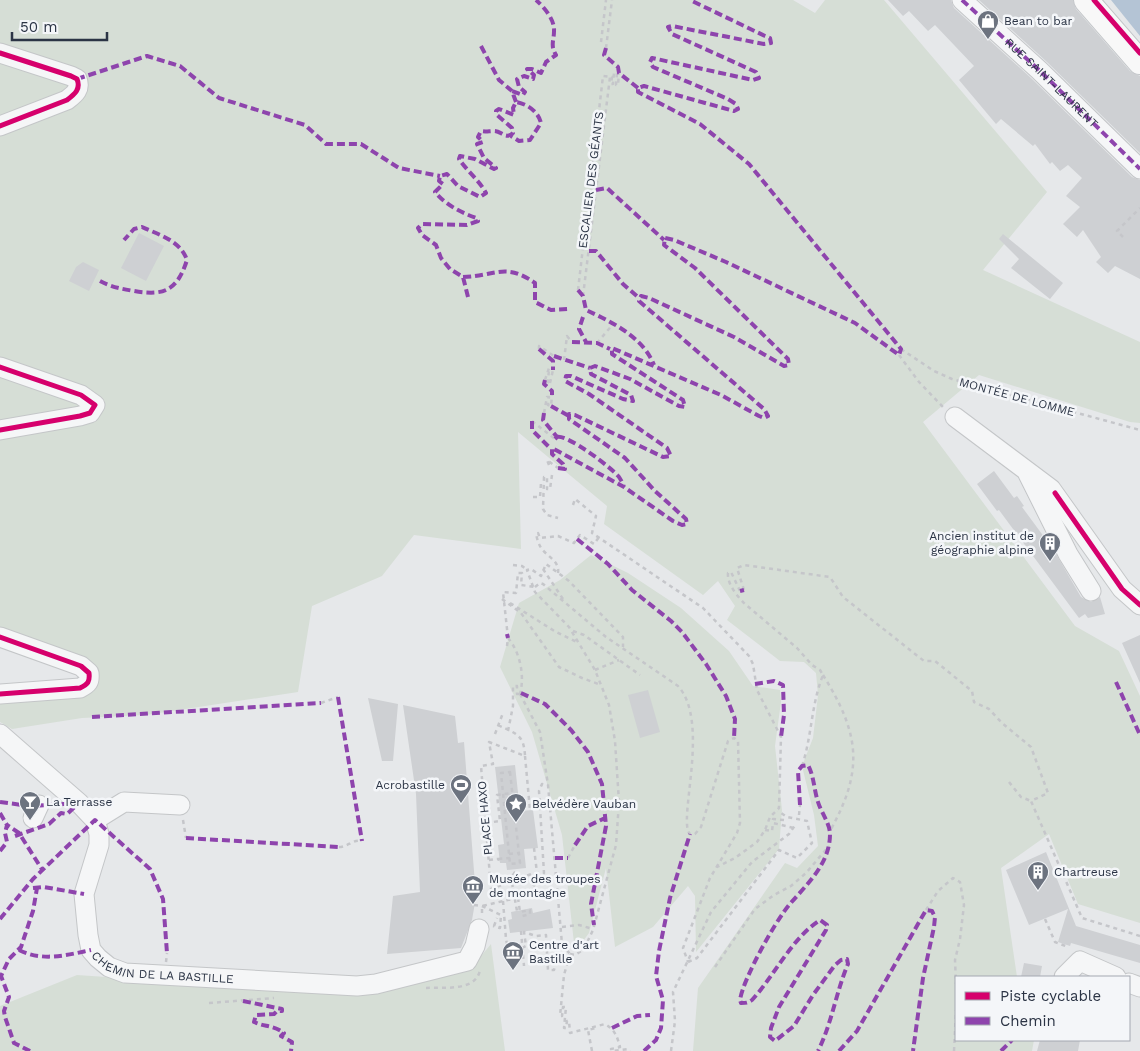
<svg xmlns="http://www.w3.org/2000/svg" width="1140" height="1051" viewBox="0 0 1140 1051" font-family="'Work Sans',sans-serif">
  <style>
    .green { fill: #d6ded6 }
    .water { fill: #b4c4d5 }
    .building { fill: #ced0d3 }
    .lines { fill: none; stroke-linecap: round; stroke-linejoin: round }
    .minor-casing { stroke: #c4c6c8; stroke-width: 21 }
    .major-casing { stroke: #c2c5c8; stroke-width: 26 }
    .path { stroke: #c5c6ca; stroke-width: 2.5; stroke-dasharray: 4 4; stroke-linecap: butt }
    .minor { stroke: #f5f6f7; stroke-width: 19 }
    .major { stroke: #f8f8f8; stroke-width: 24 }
    .path-bridge { stroke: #c5c6ca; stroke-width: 2.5; stroke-dasharray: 4 4; stroke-linecap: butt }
    .quiet { stroke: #8e44ad; stroke-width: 4; stroke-dasharray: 8 4; stroke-linecap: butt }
    .cycleway-casing { stroke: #f4f6f9; stroke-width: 8 }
    .cycleway { stroke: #d6006c; stroke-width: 5 }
    .labels { text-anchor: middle; stroke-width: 5; stroke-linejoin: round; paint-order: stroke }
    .poi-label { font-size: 12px; fill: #2b3445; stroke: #f4f6f9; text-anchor: start }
    .street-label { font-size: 12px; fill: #2b3445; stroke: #f4f6f9 }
  </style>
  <rect width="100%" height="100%" fill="#e6e8ea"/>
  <path class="green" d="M 0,0 L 793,0 L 815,13 L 825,0 L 884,0 L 1047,192 L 983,270 L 1140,342 L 1140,423 L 1130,422 L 979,375 L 923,422 L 1075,626 L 1119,651 L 1140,696 L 1140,923 L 1078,904 L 1049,834 L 1001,868 L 1017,977 L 956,977 L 956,1040 L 1034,1040 L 1032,1051 L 693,1051 L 698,988 L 785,863 L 797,868 L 818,846 L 814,815 L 802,766 L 813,738 L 818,695 L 816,673 L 804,662 L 780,661 L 727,620 L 735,606 L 718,581 L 703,595 L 604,524 L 607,506 L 518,432 L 521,549 L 414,535 L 382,576 L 312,606 L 298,692 L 146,715 L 82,718 L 12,729 L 0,722 L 0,694 L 90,679 L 0,637 Z
    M 591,555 L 628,573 L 681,608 L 729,651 L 753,686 L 780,690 L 781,702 L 775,746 L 782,810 L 779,849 L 696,952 L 695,896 L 688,886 L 653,927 L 615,947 L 606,868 L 589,933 L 575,952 L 562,835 L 532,732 L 500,667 L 519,603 L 560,580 Z
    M 491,944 L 505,1051 L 0,1051 L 0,1006 L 77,975 L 368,995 L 418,976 L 472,967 Z"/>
  <path class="water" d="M 1111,0 L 1140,0 L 1140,36 Z"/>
  <path class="building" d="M 888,0 L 951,0 L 954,8 L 1031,78 L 1132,177 L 1140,180 L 1140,279 L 1115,266 L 1108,273 L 1096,262 L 1101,257 L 1083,230 L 1077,237 L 1063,224 L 1080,207 L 1066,196 L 1082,178 L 1068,165 L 1060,171 L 1052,162 L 1050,164 L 1035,144 L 1033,146 L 1001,119 L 996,124 L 959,80 L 974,66 L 935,25 L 928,31 L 909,11 L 903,16 Z
    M 979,0 L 1073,0 L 1076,9 L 1130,71 L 1140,76 L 1140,153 L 1047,62 Z
    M 139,233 L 164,246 L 146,281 L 121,268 Z
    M 1003,234 L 1063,283 L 1050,299 L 1011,268 L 1019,259 L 999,239 Z
    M 83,262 L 99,270 L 89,291 L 69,281 L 76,267 Z
    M 994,471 L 1014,498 L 1017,496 L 1024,506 L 1022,507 L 1053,549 L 1081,597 L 1091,602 L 1100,597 L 1105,614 L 1088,618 L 1085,614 L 1079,618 L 999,510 L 997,511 L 977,484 Z
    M 1140,635 L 1140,683 L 1122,643 Z
    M 648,690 L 660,732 L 640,738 L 628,695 Z
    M 368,698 L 398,704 L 393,761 L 382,761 Z
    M 403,705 L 455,716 L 458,743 L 464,742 L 476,897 L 472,920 L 461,948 L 387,954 L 393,896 L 420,892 L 416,794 Z
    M 515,765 L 520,811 L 533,810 L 538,848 L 524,849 L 526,868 L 507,870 L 506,863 L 500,863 L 498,845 L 504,844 L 495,767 Z
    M 1046,852 L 1076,926 L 1140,945 L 1140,963 L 1071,943 L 1070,946 L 1058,942 L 1068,909 L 1029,925 L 1006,870 Z
    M 532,908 L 533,913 L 550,909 L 553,928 L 510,933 L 508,920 L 512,919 L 511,912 Z
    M 1024,963 L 1042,966 L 1040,977 L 1021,977 Z
    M 1040,1040 L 1080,1040 L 1078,1051 L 1037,1051 Z"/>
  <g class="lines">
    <g class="minor-casing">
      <g id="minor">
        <path id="s1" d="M 962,0 L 1039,70 L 1140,169"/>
        <path d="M 0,53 L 71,76 L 77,79 C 81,89 75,94 67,100 L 0,126"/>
        <path d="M 0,367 L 81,395 L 95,405 L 90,413 L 80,416 L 0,430"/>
        <path d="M 955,417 L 1051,489 L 1122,589 L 1140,605"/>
        <path d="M 1028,474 L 1068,554 L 1091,591"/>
        <path d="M 0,637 L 81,666 L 89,673 C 90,682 88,684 80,688 L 0,694"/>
        <path id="s2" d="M 0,734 L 79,803 L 95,820 L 99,834 L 99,845 L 84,894 L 88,935 L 91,950 L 98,958 L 109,967 L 125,973 L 357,986 L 376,984 L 467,961 L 475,946 L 479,929"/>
        <path d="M 33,818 L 39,805"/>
        <path d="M 95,820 L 124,802 L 180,805"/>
        <path d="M 1064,977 L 1080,961 L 1116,977"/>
        <path d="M 1129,983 L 1140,987"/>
      </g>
    </g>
    <g class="major-casing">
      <path id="major" d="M 1086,0 L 1140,62"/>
    </g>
    <path class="path" d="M 601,42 L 606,0
      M 606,48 L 612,0
      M 1123,237 L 1117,231 L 1140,208
      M 578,290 L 603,76 L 612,77 L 611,84 L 613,84 L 614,73 L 617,73 L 616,85 L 618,85 L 619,73
      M 583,296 L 610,77
      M 597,343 L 614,323
      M 539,349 L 539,346 L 554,356
      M 901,349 L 934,371 L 952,379 L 1140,430
      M 899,355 L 919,382 L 944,408
      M 564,360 L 567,336 L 572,342
      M 545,380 L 549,368 L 548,382 L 550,383
      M 550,383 L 553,370
      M 544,413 L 547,397 L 549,397 L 548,405 L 551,406 L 552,395
      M 532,421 L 555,439
      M 549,465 L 547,460 L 558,468
      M 552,475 L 550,489 L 547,489 L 547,477 L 544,477 L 543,509 L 547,515 L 558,518
      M 533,497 L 540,497 L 541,483 L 544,483
      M 573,505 L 575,499 L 596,516 L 592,533 L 703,608 L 749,656 L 753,664 L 757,690 L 781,737 L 779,808 L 770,817 L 765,830 L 757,842 L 735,858 L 717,867
      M 513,565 L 522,566 L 527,570
      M 543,569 L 563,599
      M 558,573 C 560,560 545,556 540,546 C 538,543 537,538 536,534 L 538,533 L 540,538 L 558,536 L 574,543 L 580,535 L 594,544 L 599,537
      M 535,587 L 540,583 L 543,584 L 606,637 L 678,686 C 711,722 677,822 690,834 L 695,834 L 701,827 L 728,741 L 734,738 L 738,741 L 740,823 L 737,833 L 710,878 L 683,948 L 688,962
      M 744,590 L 737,568 L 744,565 L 830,577 L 843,597 L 924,661 L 935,661 L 972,691 L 974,702 L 989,709 L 1002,723 L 1031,747 L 1048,793 L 1031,801 L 1082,918 L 1140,936
      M 740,591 L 731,572 L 728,573 C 727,584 737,596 745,604 L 797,648 L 812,665 L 820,670 L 823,675 C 811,705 812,736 802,766
      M 502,599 L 521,613 L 559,667 L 582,678 L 601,685
      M 510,603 L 556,632 L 579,643
      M 573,631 L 584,635 L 640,675
      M 508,638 C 520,652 525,676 520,694
      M 507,646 L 508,638 L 503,592 L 516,593 L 518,573 L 522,573 L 521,585 L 535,587
      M 595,670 L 619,660
      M 823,675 C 860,734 864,770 830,831
      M 520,694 L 540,732 L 548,785 L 562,944 L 570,954
      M 321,703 L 338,697
      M 498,725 C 516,734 524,734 525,756 L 489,742 L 493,764 L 481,766 L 491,889 L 534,873 L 544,873
      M 508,731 L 513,706 L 513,686 L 517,686 L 517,694 L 520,694
      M 495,734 L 503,713
      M 525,756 L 530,810
      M 510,772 L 520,863 L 510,864 L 501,773 Z
      M 1009,782 L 1021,797 L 1031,801
      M 799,815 L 800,805
      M 183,820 L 186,838
      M 784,820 L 773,819 L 773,823 L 794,828
      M 486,823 L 500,821 L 497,795 L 512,793
      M 765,830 L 772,831 L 773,823
      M 339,847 C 348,847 353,839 362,841
      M 534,848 L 537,873
      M 509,854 L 519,853
      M 568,858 L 575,845
      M 489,860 C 492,860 495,859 499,859 L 498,861 L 497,860 L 497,859 L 510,858
      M 512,883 L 513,875 L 517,869
      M 518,898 L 520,912 L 530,910 L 530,914 L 519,917
      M 503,901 L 506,939 L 512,971
      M 474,905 L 482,906 L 501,915 L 500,928 L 493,926
      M 926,910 L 938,891 L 953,878 L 960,882 L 964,905 L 960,939 L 955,960 L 956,984
      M 482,913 L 482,906 L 525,896 L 544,873 L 539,791 L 542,784 L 548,785
      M 1045,919 L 1055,942 L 1068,947
      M 494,926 L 497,918
      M 562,927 L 579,925 L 593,929
      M 521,931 L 524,966
      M 522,948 L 526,946 L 524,932 L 536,936 L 546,935 L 548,970 L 554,970 L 562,944
      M 508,951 L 522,949
      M 570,954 L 575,955 L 584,949 L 593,930 L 616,845 L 619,802 L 615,741 L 609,705 L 595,670 L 569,627 L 535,592 L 527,570 L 531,569 L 541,576 L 546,564 L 569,581 L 623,637 L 623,647
      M 570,954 L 564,975 L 560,1016 L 562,1016 L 563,1007 L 566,1007 L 564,1028 L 566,1028 L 567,1021 L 569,1021 L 570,1033 L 605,1024 C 615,1030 617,1036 620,1047 L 611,1049 L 612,1051 L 628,1049 L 630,1051
      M 166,962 L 167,953
      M 688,962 L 697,958 L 779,850 L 797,858 L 812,843 L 807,821 L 787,817 L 778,811
      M 715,967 L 755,909 L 774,895 L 791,886 L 806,873 L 829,846
      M 426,988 C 443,987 476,992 480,970
      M 209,1003 L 274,998
      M 592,1051 L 588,1030 L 596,1028 L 595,1026
      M 671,1051 L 675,1021 L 673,992 L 711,912 L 752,862 L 789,834 L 796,824
      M 954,1051 L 956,1010"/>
    <use href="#minor" class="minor"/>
    <use href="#major" class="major"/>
    <path class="path-bridge" d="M 512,883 L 517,911"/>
    <path class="quiet" d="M 962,0 L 1039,70 L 1140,169
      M 481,46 L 499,80 L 512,91
      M 606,48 L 604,55 L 618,67 L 619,73 L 638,88
      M 77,79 L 147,56 L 180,66 L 219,98 L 305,125 L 326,144 L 361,144 L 399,168 L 440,176
      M 516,102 L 512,91 L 523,95 L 525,92 L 519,87 L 517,79 L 524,76 L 533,79 L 534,75 L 527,69 L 532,69 L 541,73 L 546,62 L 556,55 C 550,45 554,41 554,31 C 555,20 544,7 536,0
      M 596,190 L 607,188 L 664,240
      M 589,251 L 596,251 L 623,284 L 639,298
      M 463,277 C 496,276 505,262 535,283 L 535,302 L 551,310 L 569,309
      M 100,281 C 111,287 122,289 134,291 C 164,296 177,291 187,260 C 180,240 159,235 142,227 L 134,229 L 124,240
      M 578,290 L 583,296 L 586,310 C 612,322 643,337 654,365
      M 468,297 L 463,277 L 450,269 L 441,258 L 436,245 L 422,235 L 418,228 L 422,224 L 467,225 L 478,221 L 476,218 C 460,212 446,205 435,192 L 443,184 L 439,181 L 440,176 L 447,174 L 458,186 L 480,197 L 486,193 C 479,180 467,171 459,159 L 460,156 L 475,159 L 494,169 L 496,168 L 484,158 L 477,144 L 483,142 L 478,137 L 481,131 C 486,132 489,131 494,131 C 502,131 505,140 513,133 L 512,128 L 496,114 L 496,111 L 499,109 L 514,115 L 513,108 L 516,102 C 527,104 538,111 541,123 L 530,140 L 519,141 L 511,136
      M 583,317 L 579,329 L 586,342
      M 572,342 L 597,343 L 610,349
      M 539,349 L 553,361 L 553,370
      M 554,356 L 590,368
      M 545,380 L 544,384 L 552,391 L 552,395
      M 551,406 L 569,416
      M 544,413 L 543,420 L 557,437 L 555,439
      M 532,421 L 532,430 L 551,449
      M 557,437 C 567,434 611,467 619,477 C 621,480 623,484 624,487
      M 558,468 L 565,469 L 563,464 L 552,454 L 552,448 L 624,487 L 673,521 L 682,525 L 687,524 L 686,519 L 655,491 L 625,458 L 569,419 L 569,414 L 575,415 L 663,457 L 671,456 L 667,448 L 589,394 L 565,381 L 566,376 L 571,376 L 623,399 L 633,401 L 631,395 L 591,374 L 590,368 L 595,366 L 630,379 L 679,406 L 685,407 L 683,400 L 612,354 L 612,348 L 721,395 L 759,416 L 764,418 L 768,416 L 764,409 L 639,301 L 641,296 L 649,298 L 734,337 L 784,366 L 789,365 L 788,359 L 695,268 L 664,245 L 665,238 L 674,240 L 726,262 L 855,323 L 899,355 L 901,349 L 749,164 L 700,124 L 638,92 L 638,88 L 644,86 L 734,111 L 738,109 L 736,104 L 728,99 L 653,67 L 650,62 L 652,58 L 753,80 L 759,78 L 756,72 L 672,34 L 668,27 L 672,26 L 764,44 L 771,43 L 770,38 L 765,36 L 690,0
      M 577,539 L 608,564 L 632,590 L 671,621 L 682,632 L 706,664 L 726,696 L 735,719 L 734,738
      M 740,591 L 744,590
      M 507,634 L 508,638
      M 1116,682 L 1140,735
      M 755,684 L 774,681 L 783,685 L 784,715 L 781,737
      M 521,693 L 545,704 L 571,730 L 588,752 L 602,784 L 606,826 L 591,904 L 594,925
      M 338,697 L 362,841
      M 92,717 L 321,703
      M 0,802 L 30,806 L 79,803
      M 800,805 L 798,771 L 802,766 L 808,765 C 814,776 814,790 818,802 C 821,812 830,824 830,834 C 830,864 807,884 789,905 C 775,922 743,979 740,1000 L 741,1003 C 746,1003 748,1003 752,1000 C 775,975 791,939 820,920 L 827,925 L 826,930 L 779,1007 L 771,1028 L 770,1037 L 775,1041 L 794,1026 L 813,995 L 835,965 L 841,960 L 847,959 L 848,964 C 836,992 832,1023 818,1051
      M 0,813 L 7,825
      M 15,836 L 49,824 L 61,813 L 67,814 L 79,803
      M 186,838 L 339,847
      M 575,845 L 588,826 L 605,818
      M 0,851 L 7,842 L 5,833 L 7,825 L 19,833 L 43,871
      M 555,858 L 568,858
      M 33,888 L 44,887 L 84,894
      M 0,919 L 33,879 L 95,820 L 150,869 L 163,899 L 167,953
      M 19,950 C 43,962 67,955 91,950
      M 243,1001 L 282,1009 L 282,1011 L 277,1011 L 274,1014 L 256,1015 L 254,1022 C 265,1027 273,1025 284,1033 L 281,1036 L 292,1042 L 291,1051
      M 612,1028 L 637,1016 L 650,1015
      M 30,1051 L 14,1043 L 5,1017 L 4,1011 L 9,997 L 1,976 L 9,959 L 21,947 L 33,911 L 37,888
      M 644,1051 L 656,1040 L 661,1028 L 663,1000 L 656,976 L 659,951 L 670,898 L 690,834
      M 839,1051 L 857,1031 L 926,910 L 932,911 L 935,917 L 934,927 L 923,978 L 913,1051
      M 1001,1051 L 1012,1040"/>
    <g class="cycleway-casing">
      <path id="cycleway" d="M 1094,0 L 1140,53
        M 0,53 L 71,76 L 77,79 C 81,89 75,94 67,100 L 0,126
        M 0,367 L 81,395 L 95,405 L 90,413 L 80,416 L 0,430
        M 1055,493 L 1122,589 L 1140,605
        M 0,637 L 81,666 L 89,673 C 90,682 88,684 80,688 L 0,694"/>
    </g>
    <use href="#cycleway" class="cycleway"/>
  </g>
  <defs>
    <g id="shop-pin" transform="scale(1.125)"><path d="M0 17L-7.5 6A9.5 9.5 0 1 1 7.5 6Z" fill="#6c737f" stroke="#f4f6f9"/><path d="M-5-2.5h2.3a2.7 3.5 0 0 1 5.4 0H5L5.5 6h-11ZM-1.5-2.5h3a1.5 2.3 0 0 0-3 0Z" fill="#fff"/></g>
    <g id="building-pin" transform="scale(1.125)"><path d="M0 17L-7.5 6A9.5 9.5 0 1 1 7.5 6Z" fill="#6c737f" stroke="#f4f6f9"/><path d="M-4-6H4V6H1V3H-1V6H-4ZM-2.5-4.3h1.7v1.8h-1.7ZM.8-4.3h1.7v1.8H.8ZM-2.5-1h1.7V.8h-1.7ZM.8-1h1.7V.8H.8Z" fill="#fff"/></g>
    <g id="stadium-pin" transform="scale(1.125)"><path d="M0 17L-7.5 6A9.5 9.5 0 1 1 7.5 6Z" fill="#6c737f" stroke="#f4f6f9"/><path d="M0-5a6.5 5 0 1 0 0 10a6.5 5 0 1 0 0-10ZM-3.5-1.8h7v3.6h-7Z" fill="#fff"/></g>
    <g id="bar-pin" transform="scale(1.125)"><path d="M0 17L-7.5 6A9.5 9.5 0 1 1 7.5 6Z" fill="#6c737f" stroke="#f4f6f9"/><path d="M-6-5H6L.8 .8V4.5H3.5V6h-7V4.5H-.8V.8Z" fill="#fff"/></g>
    <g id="sight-pin" transform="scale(1.125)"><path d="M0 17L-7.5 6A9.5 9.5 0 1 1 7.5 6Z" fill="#6c737f" stroke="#f4f6f9"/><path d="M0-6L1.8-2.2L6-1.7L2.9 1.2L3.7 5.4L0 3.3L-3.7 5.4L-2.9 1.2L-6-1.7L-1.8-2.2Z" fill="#fff"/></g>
    <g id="museum-pin" transform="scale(1.125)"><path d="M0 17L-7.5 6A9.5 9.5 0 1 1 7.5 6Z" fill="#6c737f" stroke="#f4f6f9"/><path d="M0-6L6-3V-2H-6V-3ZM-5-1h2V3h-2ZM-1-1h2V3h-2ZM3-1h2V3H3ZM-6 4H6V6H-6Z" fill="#fff"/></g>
  </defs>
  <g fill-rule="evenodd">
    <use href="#shop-pin" x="988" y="21"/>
    <use href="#building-pin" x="1050" y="543"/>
    <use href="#stadium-pin" x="461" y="785"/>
    <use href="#bar-pin" x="30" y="802"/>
    <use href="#sight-pin" x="516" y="804"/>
    <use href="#building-pin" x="1038" y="872"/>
    <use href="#museum-pin" x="473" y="886"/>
    <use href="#museum-pin" x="513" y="952"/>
  </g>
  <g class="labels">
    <g class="poi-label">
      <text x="1004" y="25">Bean to bar</text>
      <text x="1034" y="540" text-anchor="end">Ancien institut de<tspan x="1034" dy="14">géographie alpine</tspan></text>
      <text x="445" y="789" text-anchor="end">Acrobastille</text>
      <text x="46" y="806">La Terrasse</text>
      <text x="532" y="808">Belvédère Vauban</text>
      <text x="1054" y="876">Chartreuse</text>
      <text x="489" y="883">Musée des troupes<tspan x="489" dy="14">de montagne</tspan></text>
      <text x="529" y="949">Centre d'art<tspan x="529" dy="14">Bastille</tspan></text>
    </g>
    <g class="street-label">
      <text dy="4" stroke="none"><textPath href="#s1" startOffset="122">RUE SAINT-LAURENT</textPath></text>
      <text transform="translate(591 180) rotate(-83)" y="4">ESCALIER DES GÉANTS</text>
      <text transform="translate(1017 397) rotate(15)" y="4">MONTÉE DE LOMME</text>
      <text transform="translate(485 818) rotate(-95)" y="4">PLACE HAXO</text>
      <text dy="4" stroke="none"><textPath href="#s2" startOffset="339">CHEMIN DE LA BASTILLE</textPath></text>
    </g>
  </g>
  <rect x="955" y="976" width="175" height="65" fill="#f4f6f9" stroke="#a4a8b1"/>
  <rect x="965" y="992" width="25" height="8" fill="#d6006c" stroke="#a4a8b1"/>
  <text x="1000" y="1001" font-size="15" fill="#2b3445">Piste cyclable</text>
  <rect x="965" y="1017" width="25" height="8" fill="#8e44ad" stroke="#a4a8b1"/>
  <text x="1000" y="1026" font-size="15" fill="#2b3445">Chemin</text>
  <path d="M12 32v8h95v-8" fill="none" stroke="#2b3445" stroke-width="2.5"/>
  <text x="20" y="32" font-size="15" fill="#2b3445" stroke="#f4f6f9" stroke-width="4" paint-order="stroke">50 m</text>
</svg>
